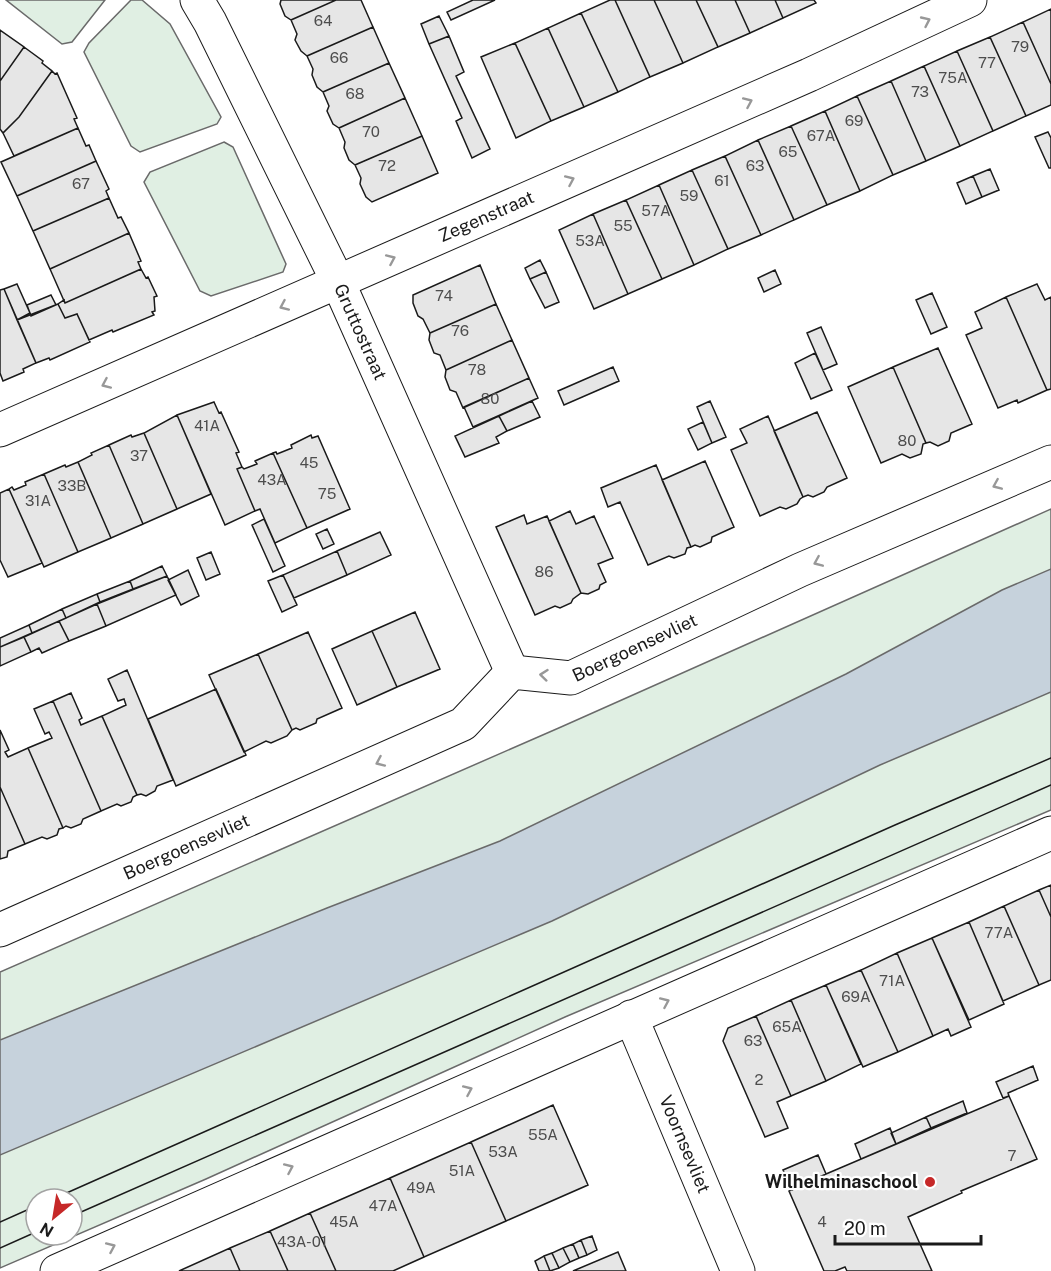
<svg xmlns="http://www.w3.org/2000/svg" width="1051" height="1271" viewBox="0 0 1051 1271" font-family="'Public Sans',sans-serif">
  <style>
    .green { fill: #e0efe3; stroke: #6a6a6a; stroke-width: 1.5; fill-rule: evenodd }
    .water { fill: #c6d2dc; stroke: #6a6a6a; stroke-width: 1.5 }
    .building { fill: #e6e6e6; stroke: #1a1a1a; stroke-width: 1.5 }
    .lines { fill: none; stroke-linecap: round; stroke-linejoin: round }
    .street-casing { stroke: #1a1a1a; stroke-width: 35 }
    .street { stroke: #fff; stroke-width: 33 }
    .tram { stroke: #1a1a1a; stroke-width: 1.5 }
    .oneway { stroke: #989898 }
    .poi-dot { fill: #c62828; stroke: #fff; stroke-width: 2 }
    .labels { text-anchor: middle; stroke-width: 4.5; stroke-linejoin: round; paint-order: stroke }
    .number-label { font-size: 15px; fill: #4d4d4d }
    .street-label { font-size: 18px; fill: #1a1a1a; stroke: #fff }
    .poi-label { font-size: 18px; font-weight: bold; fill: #1a1a1a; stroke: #fff; text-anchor: end }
  </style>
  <rect width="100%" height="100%" fill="#fff"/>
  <path class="green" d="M 6,0 L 105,0 L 72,42 L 62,44 Z
    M 131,0 L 142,0 L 170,24 L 221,117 L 217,124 L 140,152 L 131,146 L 84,52 L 89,43 Z
    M 224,142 L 233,147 L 286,264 L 283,272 L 211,296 L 200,291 L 144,182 L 150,172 Z
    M 1051,509 L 1051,810 L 565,1017 L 206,1179 L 0,1268 L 0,972 L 561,727 ZM 36,1199 L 72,1199 L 72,1235 L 36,1235 Z"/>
  <path class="water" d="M 1051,569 L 1051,692 L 880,765 L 552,921 L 0,1155 L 0,1040 L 327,908 L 500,841 L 846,674 L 1002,590 Z"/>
  <path class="building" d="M 281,0 L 336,0 L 291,20 L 285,16 L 280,4 Z
    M 336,0 L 361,0 L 373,27 L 307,56 L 301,51 L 295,40 L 297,34 L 291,20 Z
    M 473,0 L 495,0 L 451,20 L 447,12 Z
    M 610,0 L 615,0 L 650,77 L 618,92 L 581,13 Z
    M 615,0 L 654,0 L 683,63 L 650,77 Z
    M 654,0 L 696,0 L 718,47 L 683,63 Z
    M 696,0 L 735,0 L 750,33 L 718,47 Z
    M 735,0 L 775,0 L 783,18 L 750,33 Z
    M 775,0 L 814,0 L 816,3 L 783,18 Z
    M 1051,9 L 1051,84 L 1023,22 Z
    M 581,13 L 618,92 L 584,107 L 548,28 Z
    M 439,16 L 449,36 L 429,44 L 421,24 Z
    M 1023,22 L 1051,84 L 1051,105 L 1026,116 L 990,37 Z
    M 373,27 L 389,63 L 323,92 L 317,87 L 312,75 L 313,69 L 307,56 Z
    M 548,28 L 584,107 L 551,121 L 515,43 Z
    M 0,30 L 24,47 L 0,81 Z
    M 449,36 L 464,72 L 456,76 L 490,149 L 472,158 L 456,121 L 462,118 L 429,44 Z
    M 990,37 L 1026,116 L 993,131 L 957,51 Z
    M 515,43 L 551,121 L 516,138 L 481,57 Z
    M 24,47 L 43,61 L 42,63 L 52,71 L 19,117 L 3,133 L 0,129 L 0,81 Z
    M 957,51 L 993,131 L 960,146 L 924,66 Z
    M 389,63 L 405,98 L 339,128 L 333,124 L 327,111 L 329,106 L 323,92 Z
    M 924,66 L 960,146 L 926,161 L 891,81 Z
    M 52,71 L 55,74 L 57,73 L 77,118 L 74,119 L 78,128 L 14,156 L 3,133 L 19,117 Z
    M 891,81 L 926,161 L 893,175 L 857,96 Z
    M 857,96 L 893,175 L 860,191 L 825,111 Z
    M 405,98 L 422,136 L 355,165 L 349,160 L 344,148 L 345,142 L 339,128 Z
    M 825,111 L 860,191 L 827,205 L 791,126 Z
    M 791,126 L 827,205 L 794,220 L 758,140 Z
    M 78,128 L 86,146 L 89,145 L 96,161 L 17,196 L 1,162 Z
    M 1048,132 L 1051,138 L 1051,168 L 1049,168 L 1035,137 Z
    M 422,136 L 438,173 L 372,202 L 366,197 L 360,184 L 361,178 L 355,165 Z
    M 758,140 L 794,220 L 761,235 L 725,156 Z
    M 725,156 L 761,235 L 728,249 L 692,170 Z
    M 96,161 L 109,189 L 106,191 L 109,198 L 33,231 L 17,196 Z
    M 990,169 L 999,190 L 982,197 L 973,176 Z
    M 692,170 L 728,249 L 694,265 L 659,185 Z
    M 973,176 L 982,197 L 966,204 L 957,183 Z
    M 659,185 L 694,265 L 662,279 L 626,200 Z
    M 109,198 L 118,218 L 121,217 L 129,233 L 50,269 L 33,231 Z
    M 626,200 L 662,279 L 628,294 L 593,214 Z
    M 593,214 L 628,294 L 594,309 L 559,230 Z
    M 129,233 L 141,261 L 138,262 L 141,269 L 65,303 L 50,269 Z
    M 540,260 L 546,272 L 530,279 L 525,268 Z
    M 480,265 L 496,304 L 430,333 L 423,319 L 418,316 L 413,303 L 413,295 Z
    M 141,269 L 146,278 L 148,277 L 157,296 L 154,297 L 155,311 L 152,312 L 154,315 L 113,332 L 112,330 L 89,340 L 77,314 L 65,318 L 58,304 L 64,300 L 65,303 Z
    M 775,270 L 781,284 L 764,292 L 758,278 Z
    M 546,272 L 559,302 L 545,308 L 530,279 Z
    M 17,284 L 30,313 L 17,320 L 4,289 Z
    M 1037,284 L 1045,300 L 1051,297 L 1051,389 L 1047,390 L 1006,297 Z
    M 4,289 L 36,363 L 23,369 L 24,372 L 3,381 L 0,373 L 0,290 Z
    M 932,293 L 947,327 L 931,334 L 916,300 Z
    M 51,295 L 56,305 L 31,316 L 27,305 Z
    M 1006,297 L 1047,390 L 1018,403 L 1017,400 L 998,408 L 966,335 L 982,328 L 975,312 Z
    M 58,304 L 65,318 L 77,314 L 90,342 L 50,360 L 49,358 L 36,363 L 17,320 Z
    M 496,304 L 512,340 L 446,370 L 440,355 L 434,353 L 429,340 L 430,333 Z
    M 821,327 L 837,364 L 823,370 L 807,333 Z
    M 512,340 L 529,378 L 463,408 L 456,392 L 450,390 L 445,377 L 446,370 Z
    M 938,348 L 972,424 L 951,433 L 949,441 L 938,446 L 930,442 L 926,443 L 893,367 Z
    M 815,353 L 832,390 L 811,399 L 795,363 Z
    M 613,367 L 619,381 L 564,405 L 558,391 Z
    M 893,367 L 926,443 L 923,444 L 921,454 L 910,458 L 902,454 L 881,463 L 848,387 Z
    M 529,378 L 538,398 L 473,427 L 464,407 Z
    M 532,401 L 540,417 L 507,431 L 499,416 Z
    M 710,401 L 726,437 L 712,443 L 697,407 Z
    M 214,402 L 219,413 L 221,412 L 239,452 L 236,453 L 242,467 L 237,469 L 255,511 L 225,525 L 177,415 Z
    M 817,412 L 847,478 L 827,487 L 824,492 L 813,497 L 808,495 L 803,497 L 774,431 Z
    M 177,415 L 211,494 L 177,509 L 144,433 Z
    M 499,416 L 507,431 L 496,437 L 499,443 L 465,457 L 455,436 Z
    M 768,416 L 803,497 L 800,499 L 797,504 L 786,509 L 780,507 L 760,516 L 731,450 L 747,443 L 740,429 Z
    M 703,422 L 712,443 L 698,450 L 688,429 Z
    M 144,433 L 177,509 L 143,524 L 109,445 L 131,435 L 132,437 Z
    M 311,435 L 312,438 L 318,436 L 350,509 L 307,528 L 273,453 L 276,452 L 277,454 L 292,448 L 291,445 Z
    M 109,445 L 143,524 L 111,538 L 78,462 L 92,455 L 91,453 Z
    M 273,453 L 307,528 L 275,543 L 260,509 L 255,511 L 237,469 L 242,467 L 244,469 L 257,464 L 255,461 Z
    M 705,461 L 734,527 L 712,537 L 711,542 L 700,547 L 695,545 L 691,547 L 662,480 Z
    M 78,462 L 111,538 L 78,552 L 44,474 L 65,465 L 66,467 Z
    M 656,465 L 691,547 L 687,548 L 685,554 L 674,558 L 669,556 L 648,565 L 620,502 L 608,507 L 601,488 Z
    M 44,474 L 78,552 L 44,567 L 9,489 L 12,487 L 14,490 L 26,485 L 25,482 Z
    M 9,489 L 42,563 L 8,577 L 0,560 L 0,493 Z
    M 570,511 L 576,524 L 594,516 L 613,558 L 598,564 L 606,582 L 600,585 L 599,589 L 588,594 L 581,593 L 549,521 Z
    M 524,515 L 527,524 L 547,516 L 581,593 L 573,599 L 571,603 L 560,608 L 555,606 L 535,615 L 496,527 Z
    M 264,519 L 285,566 L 273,572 L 252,525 Z
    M 327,529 L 334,544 L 323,549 L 316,534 Z
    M 380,532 L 391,555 L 347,575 L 337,551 Z
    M 337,551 L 347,575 L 294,598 L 283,575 Z
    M 211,552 L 220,574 L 206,580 L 197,558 Z
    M 162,566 L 167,576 L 133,589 L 130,581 Z
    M 188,570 L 199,596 L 181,605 L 168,580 Z
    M 283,575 L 297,605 L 282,612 L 268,581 Z
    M 167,576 L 176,595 L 106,626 L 97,604 Z
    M 130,581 L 133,589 L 100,602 L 97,594 Z
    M 97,594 L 100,602 L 66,618 L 62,609 Z
    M 97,604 L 106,626 L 69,641 L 59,621 Z
    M 62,609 L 66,618 L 32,633 L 29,625 Z
    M 415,612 L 440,669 L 397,687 L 372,631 Z
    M 59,621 L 69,641 L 42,653 L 39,648 L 31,652 L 24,637 Z
    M 29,625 L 32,633 L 0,647 L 0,638 Z
    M 372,631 L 397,687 L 357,705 L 332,649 Z
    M 308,632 L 342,708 L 317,719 L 316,723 L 300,730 L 296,728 L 292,730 L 258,654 Z
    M 24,637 L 31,652 L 0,666 L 0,647 Z
    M 258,654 L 292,730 L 287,736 L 271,743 L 266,741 L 244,752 L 209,675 Z
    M 127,670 L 173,780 L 157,786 L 155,791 L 146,796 L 141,794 L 137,795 L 102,716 L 126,705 L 124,699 L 118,701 L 108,679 Z
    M 216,689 L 246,755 L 176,786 L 148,719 Z
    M 71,693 L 82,718 L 79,720 L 81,725 L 102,716 L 137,795 L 133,797 L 131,802 L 121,806 L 117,804 L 101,811 L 53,701 Z
    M 53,701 L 101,811 L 83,819 L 81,824 L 71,828 L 66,826 L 63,828 L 28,748 L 52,738 L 49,732 L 45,734 L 34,709 Z
    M 0,730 L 9,750 L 5,752 L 8,757 L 28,748 L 63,828 L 59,829 L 57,835 L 47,839 L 42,837 L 25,844 L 0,787 Z
    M 0,787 L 25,844 L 8,851 L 7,857 L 0,859 Z
    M 1051,885 L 1051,917 L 1039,890 Z
    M 1039,890 L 1051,917 L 1051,980 L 1039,985 L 1004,906 Z
    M 1004,906 L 1039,985 L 1003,1001 L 969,922 Z
    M 969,922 L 1004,1004 L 969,1020 L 932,938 Z
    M 932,938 L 971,1027 L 951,1036 L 948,1029 L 933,1036 L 897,953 Z
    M 897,953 L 933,1036 L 898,1052 L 861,970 Z
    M 861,970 L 898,1052 L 863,1067 L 826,985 Z
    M 826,985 L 861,1064 L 826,1081 L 791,1000 Z
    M 791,1000 L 826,1081 L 791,1096 L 756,1016 Z
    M 756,1016 L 791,1096 L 777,1102 L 788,1128 L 765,1137 L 723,1041 L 728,1028 Z
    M 1033,1066 L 1038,1080 L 1008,1093 L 1009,1096 L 1003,1098 L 996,1082 Z
    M 1009,1096 L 1037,1159 L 961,1191 L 962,1193 L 908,1217 L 932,1271 L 847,1271 L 845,1267 L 835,1271 L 824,1271 L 789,1191 L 826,1174 Z
    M 963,1101 L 967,1113 L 931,1128 L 926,1117 Z
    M 553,1105 L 588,1185 L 506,1221 L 471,1142 Z
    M 926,1117 L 931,1128 L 896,1144 L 891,1133 Z
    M 890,1128 L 896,1144 L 861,1159 L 855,1144 Z
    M 471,1142 L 506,1221 L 424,1257 L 390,1178 Z
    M 818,1155 L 826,1174 L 792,1190 L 783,1170 Z
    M 390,1178 L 424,1257 L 393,1271 L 336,1271 L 310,1213 Z
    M 310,1213 L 336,1271 L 288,1271 L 270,1231 Z
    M 270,1231 L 288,1271 L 240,1271 L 230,1248 Z
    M 592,1236 L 597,1250 L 587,1255 L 581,1240 Z
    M 581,1240 L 587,1255 L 579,1258 L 573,1244 Z
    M 573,1244 L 579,1258 L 570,1262 L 563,1248 Z
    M 230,1248 L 240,1271 L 179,1271 Z
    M 563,1248 L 570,1262 L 559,1268 L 552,1253 Z
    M 618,1252 L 626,1271 L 573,1271 Z
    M 552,1253 L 559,1268 L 550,1271 L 544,1256 Z
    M 544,1256 L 550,1271 L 539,1271 L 535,1261 Z"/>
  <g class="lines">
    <g class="street-casing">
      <g id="street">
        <path id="s1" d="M 197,0 L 210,22 L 338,282 L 512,672"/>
        <path id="s2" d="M 0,430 L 809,75 L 970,0"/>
        <path id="s3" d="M 0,930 L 463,724 L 512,672 L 571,678 L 800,570 L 1051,462"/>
        <path id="s4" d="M 631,1017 L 738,1271"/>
        <path d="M 57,1271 L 1051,833"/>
      </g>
    </g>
    <use href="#street" class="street"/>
    <path class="tram" d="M 53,1199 L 895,825 L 1051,758
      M 72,1216 L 1051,785
      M 0,1222 L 36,1206
      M 0,1248 L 36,1232"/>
  </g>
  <defs><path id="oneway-chevron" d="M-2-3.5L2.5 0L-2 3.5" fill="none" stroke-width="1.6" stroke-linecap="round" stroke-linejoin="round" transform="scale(1.5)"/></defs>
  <g class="oneway">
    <use href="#oneway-chevron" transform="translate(926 21) rotate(-25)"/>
    <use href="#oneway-chevron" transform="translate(748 102) rotate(-24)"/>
    <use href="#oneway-chevron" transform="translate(570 180) rotate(-24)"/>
    <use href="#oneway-chevron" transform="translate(391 259) rotate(-24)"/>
    <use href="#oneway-chevron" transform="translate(284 306) rotate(156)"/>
    <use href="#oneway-chevron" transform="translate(106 384) rotate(156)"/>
    <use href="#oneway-chevron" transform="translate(997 485) rotate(157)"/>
    <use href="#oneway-chevron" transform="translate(818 562) rotate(157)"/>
    <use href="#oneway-chevron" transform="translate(544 675) rotate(-174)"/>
    <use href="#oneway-chevron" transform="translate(380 762) rotate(156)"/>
    <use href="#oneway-chevron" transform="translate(665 1002) rotate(-24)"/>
    <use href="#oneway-chevron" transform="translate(468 1090) rotate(-24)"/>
    <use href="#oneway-chevron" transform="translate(289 1168) rotate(-24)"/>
    <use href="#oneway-chevron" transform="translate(111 1247) rotate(-24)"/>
  </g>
  <circle class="poi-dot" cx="930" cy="1182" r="6"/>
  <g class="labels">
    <g class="number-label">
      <text x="323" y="26">64</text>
      <text x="1020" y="52">79</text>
      <text x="339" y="63">66</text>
      <text x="987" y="68">77</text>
      <text x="953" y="83">75A</text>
      <text x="920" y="97">73</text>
      <text x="355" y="99">68</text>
      <text x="854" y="126">69</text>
      <text x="371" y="137">70</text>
      <text x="821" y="141">67A</text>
      <text x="788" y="157">65</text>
      <text x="387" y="171">72</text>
      <text x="755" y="171">63</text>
      <text x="722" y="186">61</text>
      <text x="81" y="189">67</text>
      <text x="689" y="201">59</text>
      <text x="656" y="216">57A</text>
      <text x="623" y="231">55</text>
      <text x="590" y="246">53A</text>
      <text x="444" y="301">74</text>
      <text x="460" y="336">76</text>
      <text x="477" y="375">78</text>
      <text x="490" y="404">80</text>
      <text x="207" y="431">41A</text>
      <text x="907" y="446">80</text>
      <text x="139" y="461">37</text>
      <text x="309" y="468">45</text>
      <text x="272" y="485">43A</text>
      <text x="72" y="491">33B</text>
      <text x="327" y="499">75</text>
      <text x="38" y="506">31A</text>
      <text x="544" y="577">86</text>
      <text x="999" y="938">77A</text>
      <text x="892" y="986">71A</text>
      <text x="856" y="1002">69A</text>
      <text x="787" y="1032">65A</text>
      <text x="753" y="1046">63</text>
      <text x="759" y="1085">2</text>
      <text x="543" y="1140">55A</text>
      <text x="503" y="1157">53A</text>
      <text x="1012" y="1161">7</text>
      <text x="462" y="1176">51A</text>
      <text x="421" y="1193">49A</text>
      <text x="383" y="1211">47A</text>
      <text x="344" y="1227">45A</text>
      <text x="822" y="1227">4</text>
      <text x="302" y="1247">43A-01</text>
    </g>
    <g class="street-label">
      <text dy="6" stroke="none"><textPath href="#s2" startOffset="531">Zegenstraat</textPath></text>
      <text dy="6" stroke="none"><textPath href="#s1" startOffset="370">Gruttostraat</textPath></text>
      <text dy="6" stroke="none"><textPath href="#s3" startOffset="708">Boergoensevliet</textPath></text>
      <text dy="6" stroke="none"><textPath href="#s3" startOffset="204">Boergoensevliet</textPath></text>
      <text dy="6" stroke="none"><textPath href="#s4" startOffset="138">Voornsevliet</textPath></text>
    </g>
    <g class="poi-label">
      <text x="918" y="1188">Wilhelminaschool</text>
    </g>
  </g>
  <g transform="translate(54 1217) rotate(210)"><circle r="28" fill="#ffffff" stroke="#a3a3a3" stroke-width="1.5"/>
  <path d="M0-4.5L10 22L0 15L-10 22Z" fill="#c62828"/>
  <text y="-9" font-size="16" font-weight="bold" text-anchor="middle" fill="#1a1a1a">N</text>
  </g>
  <path d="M835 1235v9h146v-9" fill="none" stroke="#1a1a1a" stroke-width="3"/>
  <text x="844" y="1235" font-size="18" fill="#1a1a1a" stroke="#ffffff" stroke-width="4.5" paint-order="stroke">20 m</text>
</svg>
